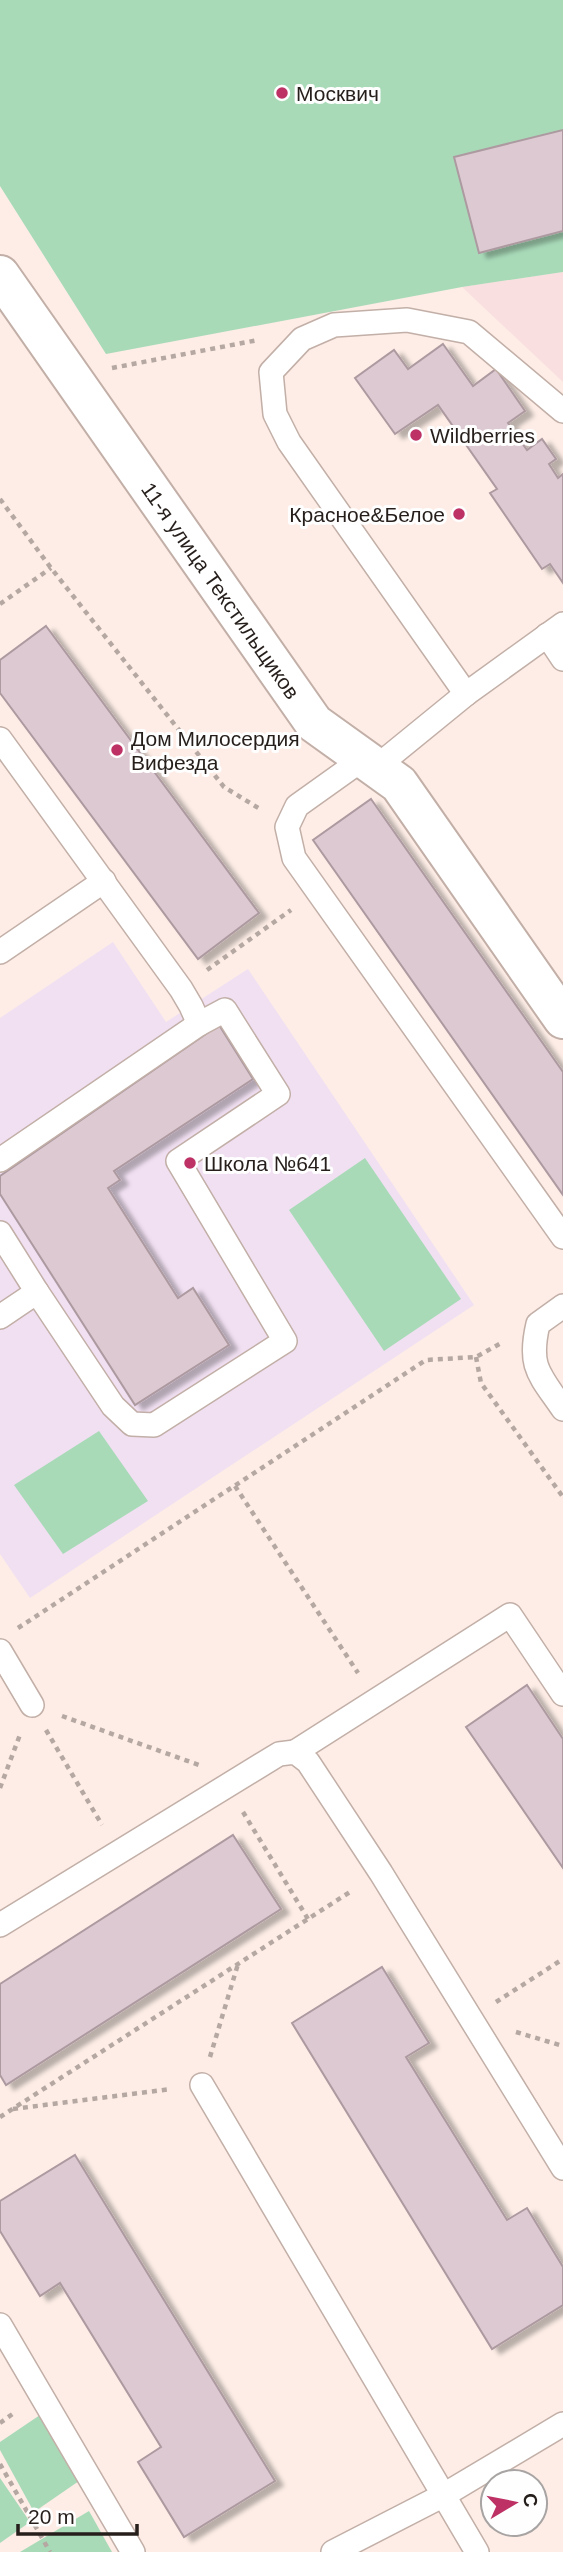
<svg xmlns="http://www.w3.org/2000/svg" width="563" height="2552" viewBox="0 0 563 2552" font-family="Helvetica,sans-serif">
  <defs>
    <filter id="shadow"><feDropShadow dx="8" dy="4.5" stdDeviation="2" flood-color="#0004"/></filter>
  </defs>
  <rect width="100%" height="100%" fill="#fdede6"/>
  <polygon fill="#fadfe0" points="563,272 563,382 462,287"/>
  <polygon fill="#f1e0f2" points="113,942 166,1022 248,969 474,1305 30,1598 0,1554 0,1018"/>
  <g fill="#a8dab8">
    <polygon points="0,0 563,0 563,272 462,287 106,354 0,186"/>
    <polygon points="365,1158 461,1299 384,1351 289,1210"/>
    <polygon points="99,1431 148,1501 63,1554 14,1485"/>
    <polygon points="40,2415 79,2481 34,2512 0,2450 0,2442"/>
    <polygon points="0,2478 30,2522 0,2543"/>
    <polygon points="89,2511 112,2552 20,2552"/>
  </g>
  <g fill="#ddc9d1" stroke="#ad9aa1" stroke-width="2" filter="url(#shadow)">
    <polygon points="563,130 563,231 479,253 454,157"/>
    <polygon points="443,344 473,386 496,369 525,411 508,423 527,450 542,439 556,459 549,464 558,478 563,474 563,583 550,564 542,569 490,493 497,489 438,405 395,434 355,378 394,350 408,369"/>
    <polygon points="46,626 259,913 198,959 0,693 0,660"/>
    <polygon points="371,799 563,1072 563,1195 313,840"/>
    <polygon points="219,1025 253,1079 114,1171 120,1180 108,1188 178,1298 193,1288 229,1345 135,1405 0,1194 0,1176"/>
    <polygon points="527,1685 563,1739 563,1868 466,1727"/>
    <polygon points="233,1835 281,1909 6,2085 0,2075 0,1984"/>
    <polygon points="382,1967 429,2043 406,2057 507,2220 527,2208 563,2267 563,2305 492,2349 292,2023"/>
    <polygon points="75,2155 275,2481 184,2537 138,2462 161,2447 60,2283 40,2296 0,2231 0,2201"/>
  </g>
  <g fill="none" stroke-linecap="round" stroke-linejoin="round">
    <g stroke="#c2afa7" stroke-width="26">
      <g id="lane">
        <polyline points="547,635 563,659"/>
        <polyline points="466,694 289,442 275,414 271,372 302,339 334,325 407,320 469,332 563,411"/>
        <polyline points="0,739 181,989 191,1006 199,1024 225,1010 278,1094 178,1161 285,1341 154,1425 132,1424 113,1406 37,1292 0,1317"/>
        <polyline points="363,759 297,806 287,827 294,858 563,1237"/>
        <polyline points="374,769 466,694 563,624"/>
        <polyline points="0,952 104,881"/>
        <polyline points="0,1160 199,1024"/>
        <polyline points="0,1233 37,1292"/>
        <path d="M 563,1306 L 538,1324 C 528,1367 539,1374 563,1409"/>
        <polyline points="0,1651 32,1705"/>
        <polyline points="295,1752 510,1615 563,1694"/>
        <polyline points="0,1925 279,1754 295,1752 308,1762 381,1873 563,2168"/>
        <polyline points="202,2085 477,2552"/>
        <polyline points="0,2325 133,2552"/>
        <polyline points="333,2552 444,2495 563,2424"/>
      </g>
    </g>
    <g stroke="#c2afa7" stroke-width="42">
      <g id="street">
        <path id="s1" d="M 0,275 L 314,723 L 399,784 L 563,1019"/>
      </g>
    </g>
    <g stroke="#b5a8a2" stroke-width="4.5" stroke-dasharray="5 5" stroke-linecap="butt">
      <polyline points="112,368 258,340"/>
      <polyline points="0,499 51,568 224,787 260,809"/>
      <polyline points="0,604 51,568"/>
      <polyline points="207,970 291,910"/>
      <polyline points="476,1357 481,1383 563,1497"/>
      <polyline points="235,1486 358,1673"/>
      <polyline points="18,1628 426,1360 476,1357 503,1342"/>
      <polyline points="62,1716 199,1765"/>
      <polyline points="46,1730 102,1825"/>
      <polyline points="0,1788 21,1732"/>
      <polyline points="243,1812 308,1919"/>
      <polyline points="496,2002 563,1959"/>
      <polyline points="516,2032 563,2046"/>
      <polyline points="210,2057 238,1964"/>
      <polyline points="13,2109 171,2089"/>
      <polyline points="0,2117 353,1890"/>
      <polyline points="0,2423 14,2413"/>
      <polyline points="0,2464 50,2552"/>
    </g>
    <use href="#lane" stroke="#fff" stroke-width="23"/>
    <use href="#street" stroke="#fff" stroke-width="38"/>
  </g>
  <g fill="#bd3164" stroke="#fefefe" stroke-width="2.5">
    <circle cx="282" cy="93" r="7"/>
    <circle cx="416" cy="435" r="7"/>
    <circle cx="459" cy="514" r="7"/>
    <circle cx="117" cy="750" r="7"/>
    <circle cx="190" cy="1163" r="7"/>
  </g>
  <g text-anchor="middle" dominant-baseline="central" stroke-width="6" stroke-linejoin="round" paint-order="stroke">
    <g font-size="21" fill="#251e1b" stroke="#fefefe" text-anchor="start">
      <text x="296" y="93">Москвич</text>
      <text x="430" y="435">Wildberries</text>
      <text x="445" y="514" text-anchor="end">Красное&amp;Белое</text>
      <text x="131" y="738">Дом Милосердия<tspan x="131" dy="24">Вифезда</tspan></text>
      <text x="204" y="1163">Школа №641</text>
    </g>
    <g font-size="21" fill="#251e1b" stroke="#fefefe">
      <text stroke="none"><textPath href="#s1" startOffset="385">11-я улица Текстильщиков</textPath></text>
    </g>
  </g>
  <g transform="translate(514 2503) rotate(80)"><circle r="33" fill="#fefefe" stroke="#a7a4a3" stroke-width="2"/>
  <path d="M0-5L12 26L0 18L-12 26Z" fill="#bd3164"/>
  <text y="-10" font-size="19" font-weight="bold" text-anchor="middle" fill="#251e1b">С</text>
  </g>
  <path d="M18 2524v10h119v-10" fill="none" stroke="#251e1b" stroke-width="3.5"/>
  <text x="28" y="2524" font-size="21" fill="#251e1b" stroke="#fefefe" stroke-width="5" paint-order="stroke">20 m</text>
</svg>
